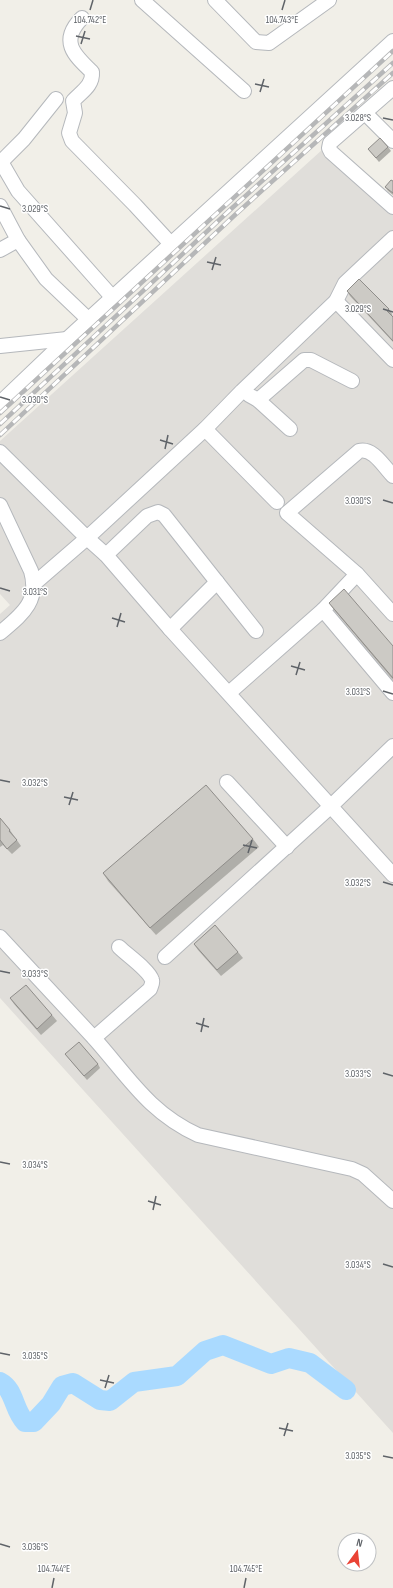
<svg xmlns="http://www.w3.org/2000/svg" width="393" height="1588" viewBox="0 0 393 1588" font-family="'Sofia Sans Condensed',sans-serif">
  <rect width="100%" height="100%" fill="#f1efe8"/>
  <polygon fill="#e0deda" points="323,149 393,210 393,1433 0,998 0,614 10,605 0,594 0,441"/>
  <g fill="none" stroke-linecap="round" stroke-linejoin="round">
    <path stroke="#aadaff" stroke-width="20" d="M 0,1382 C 15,1390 13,1409 25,1422 L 34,1422 L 51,1404 L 62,1386 L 73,1383 L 100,1400 L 110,1401 L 134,1382 L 177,1376 L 205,1351 L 223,1345 L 271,1364 L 289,1358 L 310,1363 L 346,1390"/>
    <g stroke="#b5b8bc" stroke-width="16">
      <g id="minor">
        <polyline points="142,0 244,91"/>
        <polyline points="215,0 256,42 269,43 329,0"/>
        <path d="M 82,18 C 59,41 74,55 92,72 C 93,86 81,92 73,101 L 75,113 L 69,133 L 72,141 L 135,205 L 171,244"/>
        <polyline points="393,88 330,143 329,148 331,152 393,207"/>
        <polyline points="365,113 393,141"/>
        <polyline points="0,160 18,191 113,298"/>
        <polyline points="1,162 24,139 56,99"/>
        <polyline points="0,206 18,240 46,279 89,320"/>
        <polyline points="0,250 18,240"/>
        <polyline points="336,301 393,360"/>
        <polyline points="0,346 67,339"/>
        <polyline points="249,395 258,400 290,429"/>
        <polyline points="258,400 304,360 311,360 352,381"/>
        <polyline points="0,403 67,339 393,41"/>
        <polyline points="205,429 277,502"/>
        <polyline points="0,452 87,538 205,429 242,391 336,301 345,283 393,238"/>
        <path d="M 393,476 C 384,467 373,447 359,451 L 287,513 L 357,574 L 393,614"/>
        <path d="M 0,505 L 31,571 C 40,602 21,615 0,633"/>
        <polyline points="106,555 147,516 158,512 164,515 217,582"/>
        <polyline points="35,583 87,538 106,555 170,629 393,875"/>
        <polyline points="323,610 357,574"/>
        <polyline points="170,629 217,582 256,631"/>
        <polyline points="229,693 323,610 393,693"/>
        <polyline points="227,782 287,847"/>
        <path d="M 0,937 C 31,970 62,1004 93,1037 C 128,1076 148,1112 198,1135 L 352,1169 L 363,1174 L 393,1201"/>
        <polyline points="165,957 330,807 393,746"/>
        <path d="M 94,1038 L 150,989 C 151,986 153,983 152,980 C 149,970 127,955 119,947"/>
      </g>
    </g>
    <use href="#minor" stroke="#fff" stroke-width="14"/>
    <g stroke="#b6b7b8" stroke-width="4.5">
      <g id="rail">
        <polyline points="0,413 393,51"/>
        <polyline points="0,424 231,209 393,63"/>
        <polyline points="0,435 236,214 393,73"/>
      </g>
    </g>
    <use href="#rail" stroke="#fff" stroke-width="3" stroke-dasharray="9" stroke-linecap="butt"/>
  </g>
  <g fill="#afaea9">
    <polygon points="388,147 391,151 379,162 368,149"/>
    <polygon points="393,181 393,195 388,191 385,187"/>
    <polygon points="347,291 389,309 392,314 392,315 393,317 393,342 350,296"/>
    <polygon points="329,603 393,646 393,680 334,610"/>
    <polygon points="0,818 10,830 14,836 21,846 12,854 3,845 0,847"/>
    <polygon points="253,839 259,847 156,935 108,881 103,873"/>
    <polygon points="194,944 238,952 243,958 221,976 198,950"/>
    <polygon points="10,998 52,1015 57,1021 41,1035 14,1004"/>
    <polygon points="65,1054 98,1064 100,1068 87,1080"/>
  </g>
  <g fill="#cccac5" stroke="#8f8d8a">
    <polygon points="380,138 388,147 376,158 368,149"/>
    <polygon points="391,180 393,181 393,193 385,187"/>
    <polygon points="359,279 389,309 387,311 393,317 393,341 347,291"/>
    <polygon points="344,589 393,646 393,678 329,603"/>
    <polygon points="206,785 253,839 150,928 103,873"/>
    <polygon points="0,818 10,830 9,831 17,840 7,849 0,840"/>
    <polygon points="215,925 238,952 217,970 194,944"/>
    <polygon points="26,985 52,1015 37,1029 10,998"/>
    <polygon points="79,1042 98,1064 84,1076 65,1054"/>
  </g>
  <path fill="none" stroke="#5f6368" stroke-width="1.5" d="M 90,10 L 93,0M 282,10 L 285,0M 76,36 L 90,39M 81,44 L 85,31M 255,84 L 269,87M 260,92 L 264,79M 383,118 L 393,120M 0,206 L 10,209M 207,262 L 221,265M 212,270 L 216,257M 383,309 L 393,312M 0,397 L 10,400M 160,440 L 173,444M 165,449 L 168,435M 383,500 L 393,503M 0,588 L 10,591M 112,618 L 125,622M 117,627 L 121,613M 291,666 L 305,670M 296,675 L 300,662M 383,691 L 393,694M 0,780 L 10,782M 64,797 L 78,800M 69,805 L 73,792M 243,845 L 257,848M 248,853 L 252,840M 383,882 L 393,885M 0,971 L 10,973M 196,1023 L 209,1027M 201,1032 L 204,1018M 383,1073 L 393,1076M 0,1162 L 10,1164M 148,1201 L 161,1205M 153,1210 L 156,1196M 383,1264 L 393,1267M 0,1353 L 10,1355M 100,1380 L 114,1383M 105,1388 L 109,1375M 279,1428 L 293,1431M 284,1436 L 288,1423M 383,1456 L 393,1458M 0,1544 L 10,1547M 52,1588 L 54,1578M 244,1588 L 246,1578"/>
  <g font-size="10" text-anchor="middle" fill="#5f6368" stroke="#fff" stroke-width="3" stroke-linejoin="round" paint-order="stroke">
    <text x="90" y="23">104.742°E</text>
    <text x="282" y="23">104.743°E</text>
    <text x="358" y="121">3.028°S</text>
    <text x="35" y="212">3.029°S</text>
    <text x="358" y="312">3.029°S</text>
    <text x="35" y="403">3.030°S</text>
    <text x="358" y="504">3.030°S</text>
    <text x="35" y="595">3.031°S</text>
    <text x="358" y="695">3.031°S</text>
    <text x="35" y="786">3.032°S</text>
    <text x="358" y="886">3.032°S</text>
    <text x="35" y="977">3.033°S</text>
    <text x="358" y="1077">3.033°S</text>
    <text x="35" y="1168">3.034°S</text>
    <text x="358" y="1268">3.034°S</text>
    <text x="35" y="1359">3.035°S</text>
    <text x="358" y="1459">3.035°S</text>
    <text x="35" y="1550">3.036°S</text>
    <text x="54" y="1572">104.744°E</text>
    <text x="246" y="1572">104.745°E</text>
  </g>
  <g transform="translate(357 1552) rotate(15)"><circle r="19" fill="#ffffff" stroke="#bfc1c3"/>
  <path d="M0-3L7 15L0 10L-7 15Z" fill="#ea4335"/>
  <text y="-6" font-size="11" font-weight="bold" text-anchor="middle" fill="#5f6368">N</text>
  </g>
</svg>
